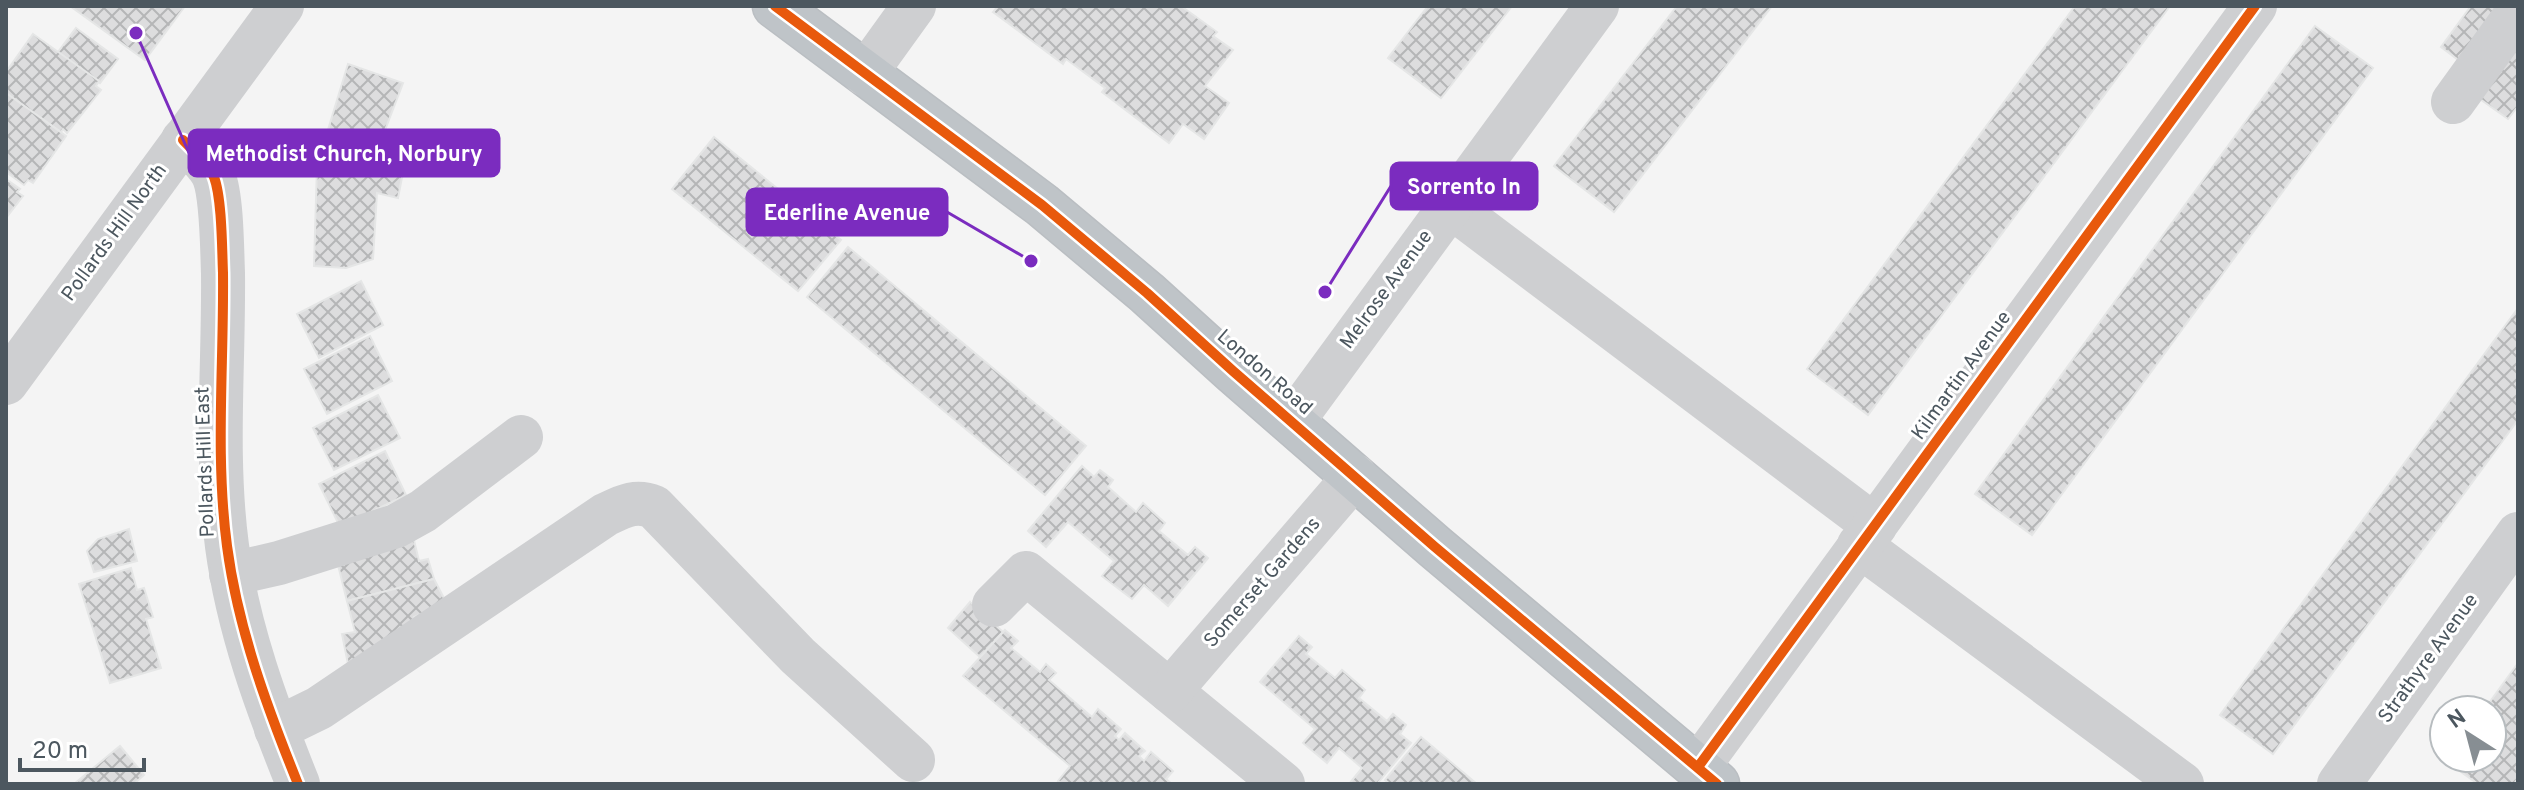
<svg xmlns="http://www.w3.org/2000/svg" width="2524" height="790" viewBox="0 0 2524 790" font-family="Overpass,sans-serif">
  <defs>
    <pattern id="building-cross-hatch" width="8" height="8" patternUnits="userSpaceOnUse" patternTransform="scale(2)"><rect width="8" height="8" fill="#ddddde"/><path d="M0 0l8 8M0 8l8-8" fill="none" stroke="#b5b6b7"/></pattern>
  </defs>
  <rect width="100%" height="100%" fill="#f4f4f4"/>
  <g fill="url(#building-cross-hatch)" stroke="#e5e6e6" stroke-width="2">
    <polygon points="70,6 185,6 145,60"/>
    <polygon points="998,6 1181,6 1217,32 1213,36 1233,50 1205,86 1229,103 1204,139 1183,124 1169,143 1102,92 1105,88 1066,59 1063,64 993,12"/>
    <polygon points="1428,6 1512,6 1441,98 1388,58"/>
    <polygon points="1677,6 1772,6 1614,212 1554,166"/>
    <polygon points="2075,6 2170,6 1868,415 1807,369"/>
    <polygon points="2471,6 2508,6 2465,65 2441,47"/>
    <polygon points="2315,26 2373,68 2032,535 1975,494"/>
    <polygon points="76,28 118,59 100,83 58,52"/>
    <polygon points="33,34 99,81 96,86 101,90 67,133 63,129 61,132 6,93 6,72"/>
    <polygon points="2518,44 2518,106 2508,119 2473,94"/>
    <polygon points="348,64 403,83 382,138 378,160 405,162 398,198 377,193 373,259 346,268 314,266 317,166"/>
    <polygon points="6,93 66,136 33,183 28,180 24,185 6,172"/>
    <polygon points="714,137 841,240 798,291 672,189"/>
    <polygon points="6,179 20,189 17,192 23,196 6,218"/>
    <polygon points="848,247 1086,446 1045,495 807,297"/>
    <polygon points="361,281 383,325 319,358 297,314"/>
    <polygon points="2518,308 2518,420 2273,754 2220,715"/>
    <polygon points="370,336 392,381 327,414 304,369"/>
    <polygon points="378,395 400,438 334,470 313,428"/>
    <polygon points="385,451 406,495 340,527 319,484"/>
    <polygon points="1082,466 1094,477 1100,470 1113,480 1108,487 1136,512 1143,503 1165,523 1159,531 1188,555 1195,547 1208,558 1168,606 1144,585 1132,599 1102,576 1114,561 1068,522 1046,547 1028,531"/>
    <polygon points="129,529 137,561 94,572 87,551 98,539"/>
    <polygon points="412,532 419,561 428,559 434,579 347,601 336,557"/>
    <polygon points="131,568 137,590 144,588 153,617 146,619 161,668 110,683 79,584"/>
    <polygon points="434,579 447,604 414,617 411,624 348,664 342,634 355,632 347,601"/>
    <polygon points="970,602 1003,632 980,657 948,628"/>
    <polygon points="1005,630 1018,641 1011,648 1040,672 1046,664 1056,673 1049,680 1092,717 1098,709 1121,729 1115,736 1119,740 1125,733 1145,751 1139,756 1144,761 1151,752 1173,771 1166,779 1172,784 1062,784 1058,781 1070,766 963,676"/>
    <polygon points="1299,636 1312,647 1306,654 1335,678 1342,670 1365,690 1359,698 1387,721 1393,714 1406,725 1400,734 1411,743 1377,784 1349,784 1362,768 1339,748 1327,763 1303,743 1315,729 1260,682"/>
    <polygon points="2518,663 2518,778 2514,784 2478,784 2447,762 2450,758 2492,758 2492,710 2484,710"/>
    <polygon points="1421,737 1477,784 1390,784 1385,780"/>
    <polygon points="120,746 144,775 134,784 74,784"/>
  </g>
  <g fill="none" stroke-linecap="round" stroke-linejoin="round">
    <g stroke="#babec2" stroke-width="47">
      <polyline id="highway" points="775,6 1042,205 1147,293 1233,371 1435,547 1717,784"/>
    </g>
    <g stroke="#cecfd1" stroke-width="44">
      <polyline points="865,74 914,6"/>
      <polyline points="2453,102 2518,12"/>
      <path d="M 183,140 C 193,151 208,163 214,177 C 222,198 222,249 223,273 C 224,365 215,455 227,546 C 238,629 267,707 298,784"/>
      <polyline points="1450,206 1875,526"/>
      <polyline points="6,383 282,6"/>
      <polyline points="1293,421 1597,6"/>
      <polyline points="1859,545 2182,784"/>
      <polyline points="231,574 279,563 396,526 423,511 521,437"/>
      <polyline points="994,605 1026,573 1283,784"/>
      <polyline points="1170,691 1355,476"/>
      <path d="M 276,729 L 319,708 L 605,515 C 622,507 635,499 654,507 L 798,656 L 913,760"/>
      <polyline points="1698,767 2255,6"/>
      <polyline points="2339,784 2518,534"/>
    </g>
    <use href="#highway" stroke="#bfc4c8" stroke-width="44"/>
    <g stroke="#fff" stroke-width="15">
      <g id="cycleway">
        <polyline points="775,6 1042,205 1147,293 1233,371 1435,547 1717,784"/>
        <path d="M 183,140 C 193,151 208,163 214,177 C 222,198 222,249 223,273 C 224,365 215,455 227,546 C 238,629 267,707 298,784"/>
        <polyline points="1698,767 2255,6"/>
      </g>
    </g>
    <use href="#cycleway" stroke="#e8590c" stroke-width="10"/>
  </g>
  <g text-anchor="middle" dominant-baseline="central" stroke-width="6" stroke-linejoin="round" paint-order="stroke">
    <g font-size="20" fill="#4c575f" stroke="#fff">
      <text transform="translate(115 233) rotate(-54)">Pollards Hill North</text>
      <text transform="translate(1387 290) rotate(-54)">Melrose Avenue</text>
      <text transform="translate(1264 373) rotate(41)">London Road</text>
      <text transform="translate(1962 376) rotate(-54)">Kilmartin Avenue</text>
      <text transform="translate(206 462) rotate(-92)">Pollards Hill East</text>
      <text transform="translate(1263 583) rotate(-49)">Somerset Gardens</text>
      <text transform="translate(2429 659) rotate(-54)">Strathyre Avenue</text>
    </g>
  </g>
  <path fill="none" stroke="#7b2cbf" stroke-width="3" d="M136 33L189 153M1325 292L1391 186M1031 261L947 212"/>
  <g fill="#7b2cbf" stroke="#fff" stroke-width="3">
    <circle cx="136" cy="33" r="8"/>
    <circle cx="1325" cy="292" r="8"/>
    <circle cx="1031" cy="261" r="8"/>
  </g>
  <g fill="#7b2cbf" stroke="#7b2cbf" stroke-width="3">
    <rect x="189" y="130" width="310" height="46" rx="8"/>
    <rect x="1391" y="163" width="146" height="46" rx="8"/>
    <rect x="747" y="189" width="200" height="46" rx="8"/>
  </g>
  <g font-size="22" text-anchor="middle" font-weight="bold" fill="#fff">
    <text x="344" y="161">Methodist Church, Norbury</text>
    <text x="1464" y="194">Sorrento In</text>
    <text x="847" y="220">Ederline Avenue</text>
  </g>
  <rect width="2524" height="790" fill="none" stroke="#4c575f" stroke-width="16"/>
  <g transform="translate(2468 734) rotate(324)"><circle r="38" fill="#ffffff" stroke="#b7bcbf" stroke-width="2"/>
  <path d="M0-6L14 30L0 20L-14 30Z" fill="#878e93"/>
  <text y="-12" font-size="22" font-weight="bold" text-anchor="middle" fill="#4c575f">N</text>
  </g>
  <path d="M20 758v12h124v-12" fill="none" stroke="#4c575f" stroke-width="4"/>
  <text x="32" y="758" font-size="24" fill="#4c575f" stroke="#ffffff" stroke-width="6" paint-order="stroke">20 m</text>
</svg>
